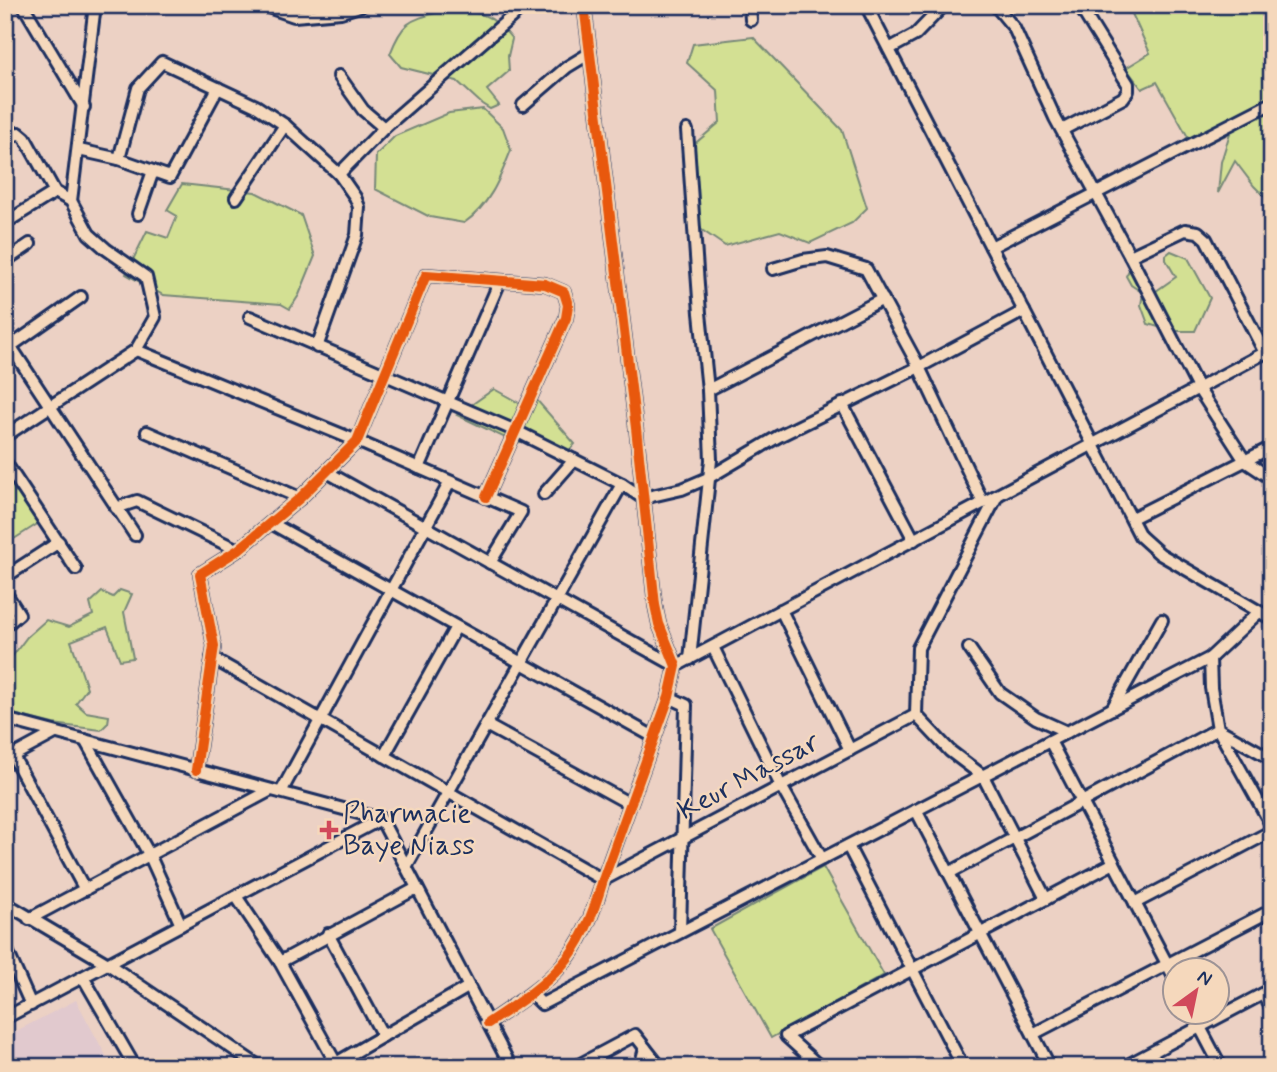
<svg xmlns="http://www.w3.org/2000/svg" width="1277" height="1072" viewBox="0 0 1277 1072" font-family="Mynerve,sans-serif">
  <rect width="100%" height="100%" fill="#ecd1c4"/>
  <filter id="ink" filterUnits="userSpaceOnUse"><feTurbulence type="fractalNoise" baseFrequency=".0143" numOctaves="2"/><feDisplacementMap in="SourceGraphic" scale="14" xChannelSelector="R" yChannelSelector="G"/><feConvolveMatrix kernelMatrix="1 2 1 2 8 2 1 2 1" color-interpolation-filters="sRGB"/></filter>
  <g filter="url(#ink)">
    <polygon fill="#e1c9ce" points="76,1000 112,1067 5,1067 5,1037"/>
    <g fill="#d3e093" stroke="#778878" stroke-width="2">
      <polygon points="1128,5 1272,5 1272,210 1268,211 1269,201 1254,186 1235,161 1218,193 1221,162 1230,133 1190,152 1162,160 1188,137 1157,82 1142,89 1126,68 1150,53"/>
      <path d="M 440,12 C 476,12 489,9 512,39 L 508,56 L 509,71 L 487,90 L 499,105 L 490,109 L 482,104 L 457,81 L 401,67 L 390,54 C 402,23 408,20 440,12 Z"/>
      <polygon points="753,37 842,130 867,208 852,223 810,243 780,231 725,246 696,226 683,154 720,122 718,91 687,63 693,44"/>
      <path d="M 483,109 L 503,128 L 511,150 C 500,178 490,205 464,223 L 430,217 L 375,189 L 376,155 L 395,136 L 449,113 Z"/>
      <polygon points="182,184 255,192 301,215 315,256 299,295 290,309 281,304 163,295 126,274 147,231 168,238 177,216 167,210"/>
      <polygon points="1171,251 1188,258 1210,298 1195,331 1172,331 1148,324 1141,305 1143,293 1131,285 1126,276 1132,264 1146,285 1156,291 1176,277 1166,260 1166,255"/>
      <polygon points="494,389 528,408 532,400 536,399 575,444 565,455 540,437 516,443 457,415"/>
      <polygon points="5,470 39,523 14,539 5,527"/>
      <polygon points="120,590 132,594 124,612 133,658 120,660 107,627 71,641 87,688 76,703 86,712 109,716 108,723 101,730 53,724 5,712 5,666 27,637 46,620 69,627 93,615 90,603 102,592 113,597"/>
      <polygon points="823,867 884,975 771,1038 710,929"/>
    </g>
    <g fill="none" stroke-linecap="round" stroke-linejoin="round">
      <g stroke="#1b2f5e" stroke-width="16">
        <g id="minor">
          <polyline points="23,5 84,107"/>
          <polyline points="262,5 294,16 341,12 363,5"/>
          <polyline points="750,5 751,20"/>
          <polyline points="866,5 1140,536 1160,554 1272,619"/>
          <polyline points="995,5 1014,28 1055,118 1130,256 1185,230 1198,232 1206,239 1265,353"/>
          <polyline points="1271,5 1272,6"/>
          <polyline points="889,49 915,35 944,5"/>
          <polyline points="339,76 363,110 384,128"/>
          <polyline points="523,105 567,67 590,53"/>
          <polyline points="687,130 700,313 708,390 711,460 690,659"/>
          <polyline points="1062,130 1123,98 1128,91 1128,84 1079,5"/>
          <polyline points="5,140 19,133 25,138 55,192 71,201 89,234 106,249 146,277 155,317 136,350 5,436"/>
          <polyline points="79,150 119,159 170,177 218,88"/>
          <polyline points="119,159 138,88 162,62 256,106 285,125 339,174 355,197 359,207 357,235 317,347"/>
          <polyline points="339,174 384,128 525,5"/>
          <polyline points="236,198 285,125"/>
          <polyline points="71,201 95,5"/>
          <polyline points="138,214 153,171"/>
          <polyline points="5,223 55,192"/>
          <polyline points="991,247 1272,103"/>
          <polyline points="1130,256 1198,388 1245,461 1272,479"/>
          <polyline points="5,261 30,244"/>
          <polyline points="773,269 803,260 827,257 866,269 919,367 983,503"/>
          <polyline points="250,317 516,431 622,484 643,498 682,489 708,478 779,436 919,367 1024,311"/>
          <polyline points="5,338 135,535"/>
          <polyline points="11,346 81,297"/>
          <polyline points="136,350 357,441 521,512 490,563"/>
          <polyline points="708,390 883,299"/>
          <polyline points="842,404 914,540"/>
          <polyline points="147,432 300,498"/>
          <polyline points="5,462 76,569"/>
          <polyline points="419,468 500,281"/>
          <polyline points="327,472 676,666"/>
          <polyline points="544,494 574,460"/>
          <polyline points="997,496 918,648 916,715 950,751 983,776 1046,899"/>
          <polyline points="116,508 137,501 238,550"/>
          <polyline points="1132,518 1272,447"/>
          <polyline points="271,523 654,737"/>
          <polyline points="5,577 59,542"/>
          <polyline points="5,592 19,614 5,626"/>
          <polyline points="781,610 850,750"/>
          <polyline points="713,647 781,786 822,859"/>
          <polyline points="969,648 1000,693 1036,718 1067,732"/>
          <polyline points="212,658 603,880 916,715"/>
          <polyline points="1210,658 1211,688 1218,729 1272,826"/>
          <polyline points="676,666 1272,349"/>
          <polyline points="669,697 686,705 680,932"/>
          <polyline points="1112,709 1162,620"/>
          <polyline points="5,719 381,819 511,1067"/>
          <polyline points="486,725 630,804"/>
          <polyline points="1220,730 1272,759"/>
          <polyline points="85,740 149,854 181,925"/>
          <polyline points="1050,741 1176,981"/>
          <polyline points="13,756 85,890"/>
          <polyline points="384,756 456,627"/>
          <polyline points="5,760 55,733"/>
          <polyline points="196,770 214,646 200,574 238,550 300,498 357,441 426,275 545,284 564,292 568,305 566,318 486,497"/>
          <polyline points="281,792 450,482"/>
          <polyline points="916,810 1050,1067"/>
          <polyline points="848,846 963,1067"/>
          <polyline points="406,867 622,484"/>
          <polyline points="949,873 1218,729"/>
          <polyline points="236,896 280,962 338,1067"/>
          <polyline points="5,903 108,964 260,1067"/>
          <polyline points="1135,903 1272,831"/>
          <polyline points="29,919 271,790"/>
          <polyline points="328,934 383,1036"/>
          <polyline points="5,946 31,1005"/>
          <polyline points="280,962 417,888"/>
          <polyline points="83,977 135,1067"/>
          <polyline points="532,994 542,1004 1210,658 1259,612"/>
          <polyline points="1263,994 1272,1009"/>
          <polyline points="1192,1012 1221,1067"/>
          <polyline points="5,1018 381,819"/>
          <path d="M 488,1023 C 556,978 580,960 603,880 L 669,697 L 676,666 L 659,624 L 655,605 L 636,428 L 584,5"/>
          <polyline points="1033,1034 1272,910"/>
          <polyline points="329,1067 468,987"/>
          <polyline points="575,1067 635,1035 660,1067"/>
          <polyline points="640,1067 645,1048"/>
          <polyline points="820,1067 786,1036 1114,863"/>
          <polyline points="1124,1067 1272,989"/>
        </g>
      </g>
      <use href="#minor" stroke="#f5d8bc" stroke-width="10"/>
      <g stroke="#f5d8bc" stroke-width="15">
        <g id="cycleway">
          <polyline points="196,770 214,646 200,574 238,550 300,498 357,441 426,275 545,284 564,292 568,305 566,318 486,497"/>
          <path d="M 488,1023 C 556,978 580,960 603,880 L 669,697 L 676,666 L 659,624 L 655,605 L 636,428 L 584,5"/>
        </g>
      </g>
      <use href="#cycleway" stroke="#e8590c" stroke-width="10"/>
    </g>
  </g>
  <path fill="#d1495b" stroke="#f5d8bc" stroke-width="2.5" d="M325.5 819.5h7v7h7v7h-7v7h-7v-7h-7v-7h7z"/>
  <g text-anchor="middle" dominant-baseline="central" stroke-width="5" stroke-linejoin="round" paint-order="stroke">
    <g font-size="28" fill="#1b2f5e" stroke="#f5d8bc">
      <text transform="translate(749 777) rotate(-28)">Keur Massar</text>
    </g>
    <g font-size="28" fill="#1b2f5e" stroke="#f5d8bc" text-anchor="start">
      <text x="343" y="814">Pharmacie<tspan x="343" dy="32">Baye Niass</tspan></text>
    </g>
  </g>
  <rect width="1277" height="1072" fill="none" stroke="#f5d8bc" stroke-width="28"/>
  <rect x="14" y="14" width="1249" height="1044" fill="none" stroke="#1b2f5e" stroke-width="2.5" filter="url(#ink)"/>
  <g transform="translate(1196 991) rotate(33)"><circle r="33" fill="#f5d8bc" stroke="#9e9496" stroke-width="2"/>
  <path d="M0-5L12 26L0 18L-12 26Z" fill="#d1495b"/>
  <text y="-10" font-size="19" font-weight="bold" text-anchor="middle" fill="#1b2f5e">N</text>
  </g>
</svg>
